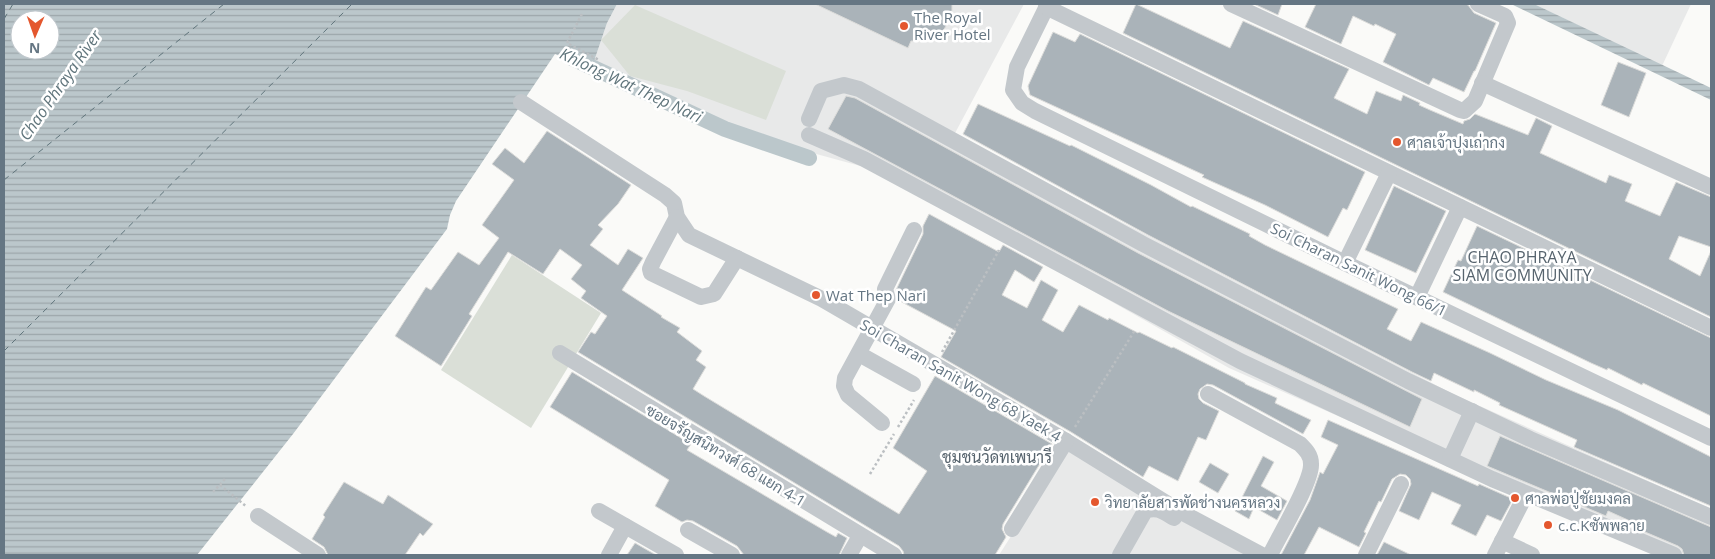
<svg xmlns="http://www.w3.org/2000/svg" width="1715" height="559" viewBox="0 0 1715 559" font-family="'Open Sans',Sarabun,sans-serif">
  <defs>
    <pattern id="water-rules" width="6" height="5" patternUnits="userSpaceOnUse" patternTransform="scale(1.25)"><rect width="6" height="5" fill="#bbc7cb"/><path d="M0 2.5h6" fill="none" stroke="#9ca6aa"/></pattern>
  </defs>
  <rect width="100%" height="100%" fill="#fafaf8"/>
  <g fill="#e8e9e9">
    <polygon points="617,4 1024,4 954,135 1453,394 1711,509 1711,555 1656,555 1469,474 1229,368 999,238 864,167 776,143 719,123 591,70 607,23"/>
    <polygon points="1534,4 1691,4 1662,66"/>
    <polygon points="1066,450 1248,555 999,555"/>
  </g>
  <g fill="#dadfd7">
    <polygon points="635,5 786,71 766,120 687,91 630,76 601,40"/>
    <polygon points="512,255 601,313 531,428 441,370"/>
  </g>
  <g fill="url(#water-rules)" fill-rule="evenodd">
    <path d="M 4,4 L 617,4 L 607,23 L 591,70 L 555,54 L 456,201 L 450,215 L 447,229 L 293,434 L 197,555 L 4,555 ZM 20,20 L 50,20 L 50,50 L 20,50 Z"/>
    <polygon points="1511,4 1534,4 1711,88 1711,100"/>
  </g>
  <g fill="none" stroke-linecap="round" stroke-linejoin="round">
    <polyline stroke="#bbc7cb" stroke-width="16" points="572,58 725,129 809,158"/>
    <g stroke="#60757c" stroke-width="1" stroke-dasharray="6 5" stroke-linecap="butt">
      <polyline points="4,19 13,4"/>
      <polyline points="4,180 224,4"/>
      <polyline points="4,351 352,4"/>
    </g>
  </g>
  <g fill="#aab3b9" stroke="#dcdcda">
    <polygon points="815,4 952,4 952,10 949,21 943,31 933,38 923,41 911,41 908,48"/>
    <polygon points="1136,4 1230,48 1243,21 1349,69 1334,98 1367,114 1376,91 1401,101 1403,95 1420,103 1419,105 1430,110 1463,124 1464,121 1470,119 1475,114 1528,135 1536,118 1552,126 1540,153 1606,183 1609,175 1632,184 1625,201 1660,216 1676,182 1711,197 1711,247 1679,236 1669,259 1700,276 1711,251 1711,317 1123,33"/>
    <polygon points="1254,4 1282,4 1278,15"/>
    <polygon points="1316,4 1465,4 1468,5 1474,13 1496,23 1475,71 1474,71 1464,92 1433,78 1429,85 1383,62 1396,34 1375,24 1374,26 1353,16 1341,44 1305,27"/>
    <polygon points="1053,32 1075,42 1080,34 1365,172 1347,210 1343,208 1328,237 1265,205 1213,182 1202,177 1204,175 1030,95 1028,86"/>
    <polygon points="1618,62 1646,73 1629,117 1601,105"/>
    <polygon points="846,96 855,98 1138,253 1422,399 1410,427 1168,311 828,129"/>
    <polygon points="978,104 1070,146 1071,145 1151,185 1191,207 1192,206 1250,234 1249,236 1265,245 1398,309 1387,329 1411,341 1421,322 1490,353 1546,380 1618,410 1711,457 1711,506 1574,447 1577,440 1499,405 1500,403 1474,390 1474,392 1434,373 1431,381 1412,372 1148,235 963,134"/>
    <polygon points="547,131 631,185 618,204 598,225 603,229 590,245 618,265 628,249 643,258 622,290 662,316 661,317 680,328 677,332 702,351 696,360 706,367 693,389 704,396 899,514 927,471 893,448 935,376 1052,444 1003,524 1002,529 1006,537 995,555 904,555 903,551 899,546 578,352 591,332 595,334 607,316 581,298 586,291 571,279 582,265 560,249 543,274 508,252 469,314 472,316 441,366 395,336 426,287 431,290 458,252 479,265 499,238 482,225 514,180 492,164 505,148 524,163"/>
    <polygon points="1394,186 1446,211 1416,273 1365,250"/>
    <polygon points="929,214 999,252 1003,245 1043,267 1034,282 1015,270 1002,295 1027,308 1041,280 1058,290 1042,320 1063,332 1079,305 1108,320 1109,318 1138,333 1139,332 1172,348 1173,347 1245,383 1245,384 1277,398 1275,403 1311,420 1303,434 1213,385 1207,384 1200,389 1198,394 1199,399 1203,403 1219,411 1206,440 1198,437 1178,481 1149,466 1143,477 1071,432 941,357 956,331 898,300 896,290 923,234 923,226"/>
    <polygon points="1477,226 1711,338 1711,416 1643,383 1642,385 1608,368 1607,370 1591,363 1443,292 1458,260 1461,261"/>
    <polygon points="572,372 691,444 687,450 827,532 836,537 838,533 847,538 839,555 744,555 737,546 693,521 687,520 682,522 655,506 669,480 550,407"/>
    <polygon points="1328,420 1478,486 1479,484 1513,499 1501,521 1487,515 1476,536 1451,524 1461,505 1432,492 1419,520 1399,511 1411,484 1410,479 1406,475 1400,474 1392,479 1381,502 1379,501 1364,532 1366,533 1359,547 1319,527 1304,555 1281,555 1310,500 1320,472 1323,474 1338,445 1321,437"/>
    <polygon points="1500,436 1711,527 1711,555 1684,555 1682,549 1678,546 1638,529 1639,525 1608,511 1606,516 1487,466"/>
    <polygon points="1263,456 1274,462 1261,486 1287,501 1277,520 1254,507 1249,519 1235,511"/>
    <polygon points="1210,463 1229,474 1218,493 1199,482"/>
    <polygon points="344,482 383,504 388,495 433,524 423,536 420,533 405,555 328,555 324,547 312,539 325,517 323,515"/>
    <polygon points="1384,542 1411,555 1377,555"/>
    <polygon points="635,543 656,555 627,555"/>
  </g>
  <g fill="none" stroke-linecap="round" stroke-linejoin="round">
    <g stroke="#bbbfc2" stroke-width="2.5" stroke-dasharray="2.5 2.5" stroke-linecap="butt">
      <polyline points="582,14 567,43 599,60"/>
      <polyline points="942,352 999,250"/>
      <polyline points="898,427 914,400"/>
      <polyline points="1075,427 1135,330"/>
      <polyline points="870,474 894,434"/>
      <polyline points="220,485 247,507"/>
      <polyline points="213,492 226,478"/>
    </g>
    <g stroke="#c3c8cc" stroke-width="16">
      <polyline points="1048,4 1017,67 1013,90 1022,103 1035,111 1345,263 1711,438"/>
      <polyline points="1231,4 1460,110 1464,111 1475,101 1508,23 1505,16 1478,4"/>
      <polyline points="1046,7 1711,328"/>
      <polyline points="1482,83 1711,187"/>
      <polyline points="521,102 665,195 674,203 677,217 689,235 822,299 1066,441 1181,512 1262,555"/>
      <polyline points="809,119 821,91 844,85 859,89 1143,244 1408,381 1530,439 1711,517"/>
      <polyline points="809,135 864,159 1240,361 1492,479 1674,555"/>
      <polyline points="677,217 653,262 650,269 651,273 701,297 714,294 737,258"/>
      <polyline points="1345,263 1389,173"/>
      <polyline points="1417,297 1460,207"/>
      <polyline points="560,353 894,555"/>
      <polyline points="859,354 913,384"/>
      <path d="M 1208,394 L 1300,444 C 1306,450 1311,455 1311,464 C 1312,482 1279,536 1270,555"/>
      <polyline points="882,423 848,395 844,386 845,378 888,299 885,289 914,230"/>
      <polyline points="1450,459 1472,411"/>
      <polyline points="599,511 676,555"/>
      <polyline points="258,516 318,555"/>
      <polyline points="1012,529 1066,441"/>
      <polyline points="688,530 732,555"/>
      <polyline points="1502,541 1532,555"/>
      <polyline points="609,555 625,526"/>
      <polyline points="849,555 860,536"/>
      <path d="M 1120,555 L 1145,511 C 1157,506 1164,512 1174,518"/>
      <polyline points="1366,555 1401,484"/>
      <polyline points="1495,555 1521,504"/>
    </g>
  </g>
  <g fill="#e4572e" stroke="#fff" stroke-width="2">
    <circle cx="904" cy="26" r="5"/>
    <circle cx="1397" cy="142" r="5"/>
    <circle cx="816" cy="295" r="5"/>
    <circle cx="1515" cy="498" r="5"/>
    <circle cx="1095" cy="502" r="5"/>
    <circle cx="1548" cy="525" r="5"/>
  </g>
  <g text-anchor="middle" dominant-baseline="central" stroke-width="5" stroke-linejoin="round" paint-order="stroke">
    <g font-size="15" fill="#657683" stroke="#fff" text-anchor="start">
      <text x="914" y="17">The Royal<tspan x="914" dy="17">River Hotel</tspan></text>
      <text x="1407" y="142">ศาลเจ้าปุงเถ่ากง</text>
      <text x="826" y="295">Wat Thep Nari</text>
      <text x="1525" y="498">ศาลพ่อปู่ชัยมงคล</text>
      <text x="1105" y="502">วิทยาลัยสารพัดช่างนครหลวง</text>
      <text x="1558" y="525">c.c.Kซัพพลาย</text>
    </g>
    <g font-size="15" fill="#657683" stroke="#fff">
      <text transform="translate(1359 269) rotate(26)">Soi Charan Sanit Wong 66/1</text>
      <text transform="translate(961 380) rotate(30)">Soi Charan Sanit Wong 68 Yaek 4</text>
      <text transform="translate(726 455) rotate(31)">ซอยจรัญสนิทวงศ์ 68 แยก 4-1</text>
    </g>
    <g font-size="16" font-style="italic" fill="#60757c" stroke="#fff">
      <text transform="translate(60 85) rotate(-55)">Chao Phraya River</text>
      <text transform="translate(631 85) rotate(25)">Khlong Wat Thep Nari</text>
    </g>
    <g font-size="16" fill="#57646e" stroke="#fff">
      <text x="1522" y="257">CHAO PHRAYA<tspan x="1522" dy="18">SIAM COMMUNITY</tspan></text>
      <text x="997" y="457">ชุมชนวัดทเพนารี</text>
    </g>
  </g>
  <rect width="1715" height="559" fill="none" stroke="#657683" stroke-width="10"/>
  <g transform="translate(35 35) rotate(182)"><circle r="24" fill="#ffffff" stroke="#c1c8cd"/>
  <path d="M0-4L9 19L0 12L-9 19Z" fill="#e4572e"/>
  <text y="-8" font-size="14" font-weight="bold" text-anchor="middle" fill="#657683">N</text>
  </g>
</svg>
